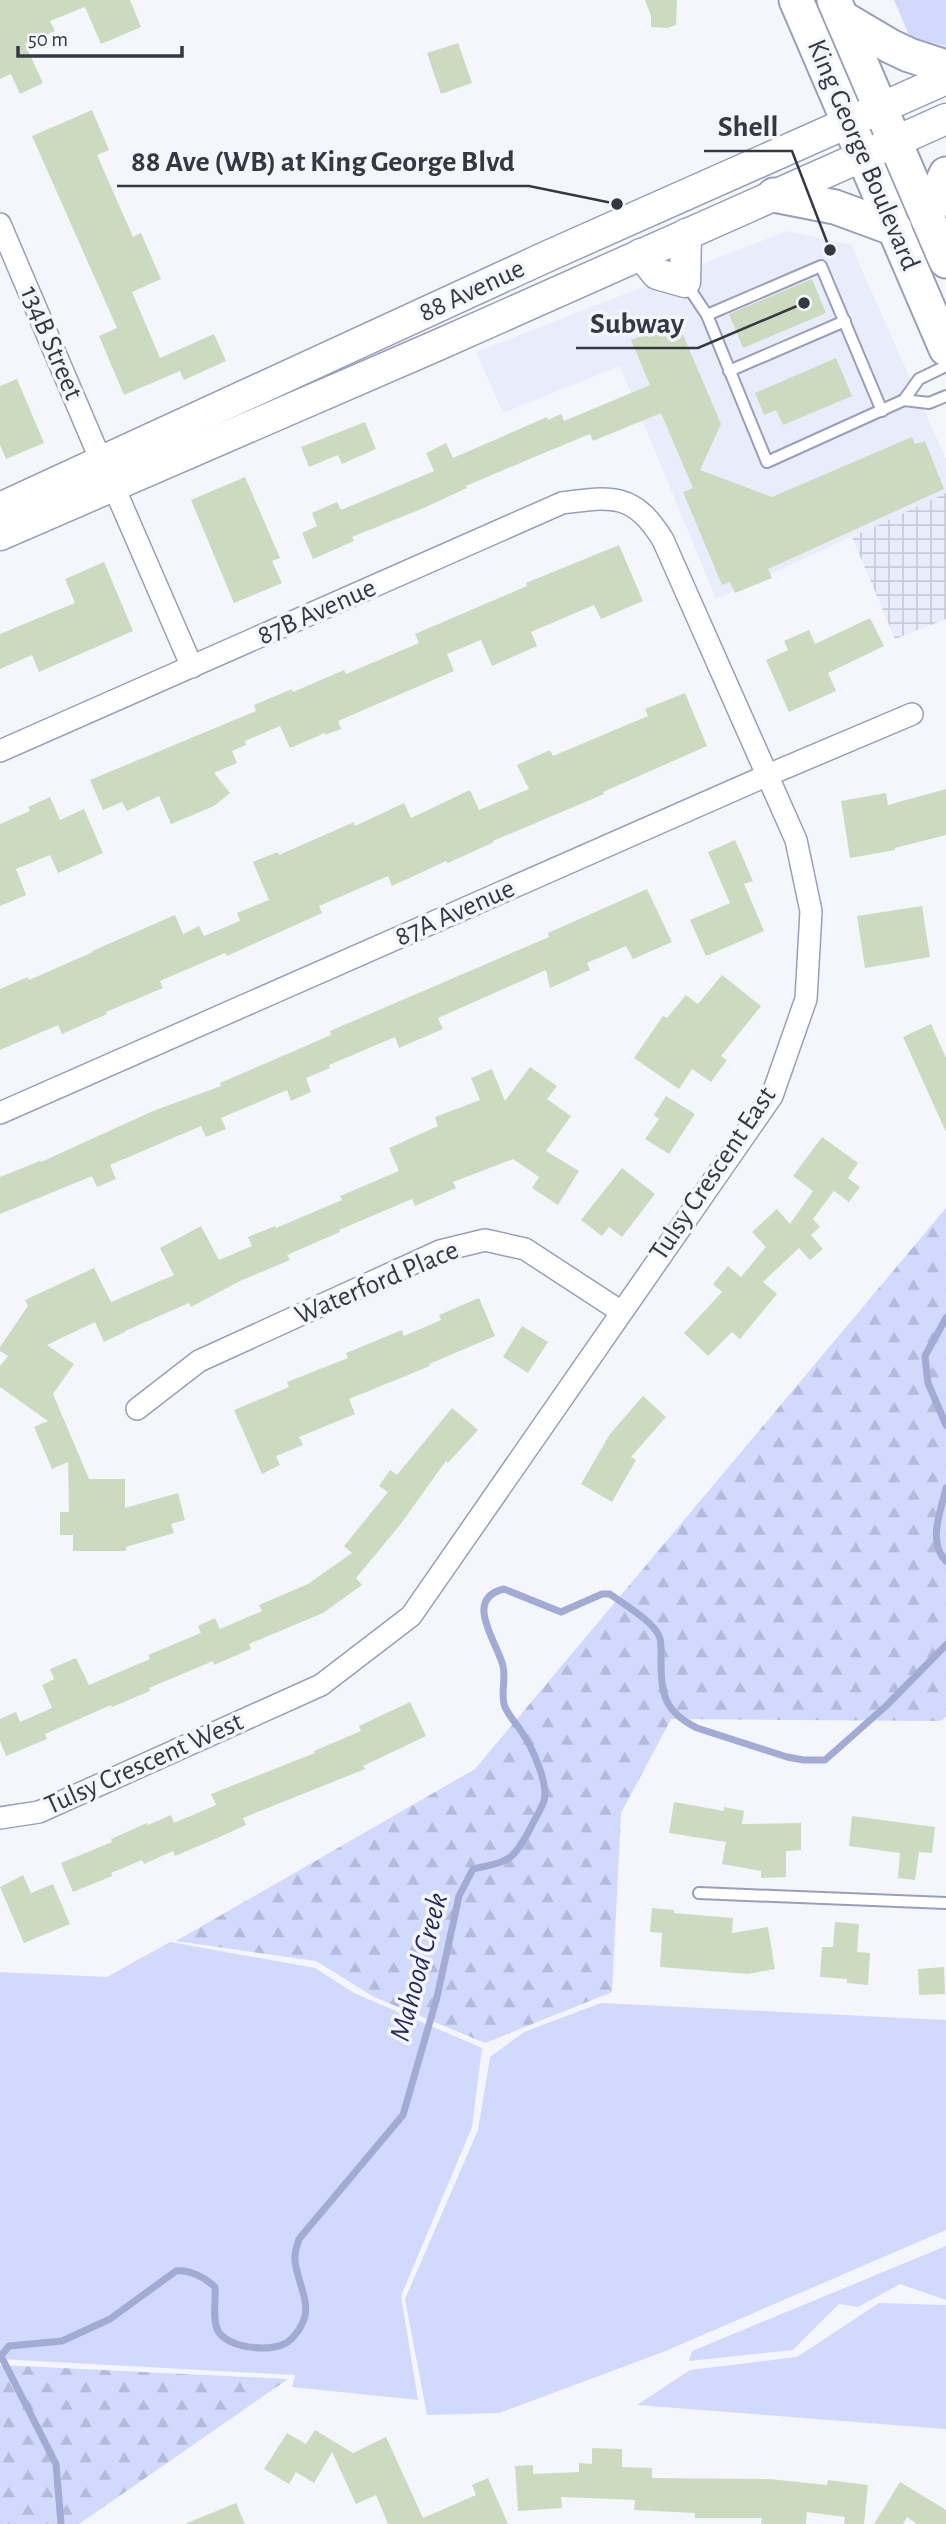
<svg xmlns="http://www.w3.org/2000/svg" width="946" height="2524" viewBox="0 0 946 2524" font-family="'Alegreya Sans',sans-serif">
  <defs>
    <pattern id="industrial-grid" width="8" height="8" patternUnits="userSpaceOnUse" patternTransform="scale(1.75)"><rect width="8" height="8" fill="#e9ecfb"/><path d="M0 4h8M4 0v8" fill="none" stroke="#c8cbd8"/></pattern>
    <pattern id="forest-firs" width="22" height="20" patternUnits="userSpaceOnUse" patternTransform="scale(1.75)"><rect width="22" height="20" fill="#d1d9fd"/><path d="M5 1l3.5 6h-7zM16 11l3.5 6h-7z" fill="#b4bbda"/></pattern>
  </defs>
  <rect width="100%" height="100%" fill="#f4f6fc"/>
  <polygon fill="#e9ecfb" points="787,231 851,245 946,459 946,493 716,599 620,366 503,413 476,352"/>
  <polygon fill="url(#industrial-grid)" points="946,493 946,619 895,639 852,537"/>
  <g fill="#d1d9fd">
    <polygon points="894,0 946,0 946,46 910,37"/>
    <polygon points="170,1942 315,1968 354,1993 482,2048 472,2127 401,2296 418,2400 292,2387 295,2375 0,2359 0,1972 107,1977"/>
    <polygon points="601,2003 946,2020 946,2230 663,2352 499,2413 427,2415 405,2299 478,2130 490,2057 524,2032"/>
    <polygon points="946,2246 946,2300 900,2284 858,2307 839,2304 793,2350 689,2361 692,2351"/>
    <polygon points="879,2303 946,2305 946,2429 637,2405 690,2370 797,2357"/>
  </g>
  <g fill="url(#forest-firs)">
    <polygon points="946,1208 946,1717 940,1721 671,1719 621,1813 612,1992 485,2043 374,1997 316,1961 176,1941 475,1769"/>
    <polygon points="0,2365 288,2379 79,2524 0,2524"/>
  </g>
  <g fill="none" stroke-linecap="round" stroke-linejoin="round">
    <g stroke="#a2abd4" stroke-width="7">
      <polyline points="946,1318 925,1356 928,1383 946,1425"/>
      <path d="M 946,1488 C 941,1511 927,1542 946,1561"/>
      <polyline points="1,2356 56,2464 61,2524"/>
      <path d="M 0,2357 L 9,2346 L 62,2341 L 110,2319 L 176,2271 C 189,2269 206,2278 215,2287 C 216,2300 212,2320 218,2331 C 229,2348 266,2352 284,2344 C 291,2341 299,2331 302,2324 C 313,2304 296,2280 295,2260 C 294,2253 297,2246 299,2239 L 403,2115 L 437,1997 L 459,1896 L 473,1869 C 508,1861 512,1863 530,1829 C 534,1820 541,1810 544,1801 C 549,1783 531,1745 521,1731 C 516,1723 506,1713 504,1704 C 501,1692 506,1678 503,1666 C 498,1643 462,1599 504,1589 L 561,1612 L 602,1594 L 610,1594 C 623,1604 653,1621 659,1636 C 662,1642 661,1650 661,1657 C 661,1693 663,1711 697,1728 L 787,1757 L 804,1760 L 825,1760 L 886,1706 L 946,1645"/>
    </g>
  </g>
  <g fill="#ccdbbf">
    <polygon points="0,0 130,0 141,27 101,44 85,7 50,21 55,31 25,44 43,83 20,94 11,74 0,79"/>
    <polygon points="645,0 677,0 676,25 667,28 651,27 651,16"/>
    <polygon points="458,43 472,83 441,94 427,53"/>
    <polygon points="92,110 109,150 97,155 133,237 141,233 161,279 132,292 160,358 214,334 226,361 184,380 180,371 124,395 99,336 117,328 32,136"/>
    <polygon points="812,279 826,313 743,348 729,314"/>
    <polygon points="675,316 721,424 700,470 772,497 912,437 915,444 925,441 944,489 768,569 772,578 735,593 730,582 722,585 683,492 693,488 661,413 593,441 590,434 532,458 466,486 467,488 426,507 352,537 354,541 313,559 302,533 317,526 312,513 337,502 341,510 434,471 426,453 446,443 453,458 547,417 548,420 561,414 564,421 650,385 631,340 641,336 640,332"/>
    <polygon points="836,358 852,396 783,425 776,410 764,415 755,393"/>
    <polygon points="17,379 44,443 6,459 0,445 0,386"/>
    <polygon points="365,422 376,449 342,464 338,455 309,467 301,447"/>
    <polygon points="245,477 280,558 272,561 282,583 234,603 191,500"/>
    <polygon points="619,545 643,601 601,619 594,605 531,632 537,646 492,666 481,640 447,654 454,671 338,721 341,729 325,735 325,733 290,748 280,726 245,741 246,745 232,751 237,763 214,773 230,793 214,806 171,824 159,796 127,811 122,802 103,810 90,780 256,711 254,705 292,689 293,692 344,670 346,674 419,643 415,634 527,586 526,583"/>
    <polygon points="104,562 133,631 39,672 32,655 0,669 0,634 75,603 65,579"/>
    <polygon points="870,618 884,646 828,673 836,691 789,712 766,660 788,650 784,641 809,630 815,644"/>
    <polygon points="685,693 707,746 603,792 604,794 493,841 494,842 448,863 446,861 392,886 388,876 319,906 322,913 227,956 225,953 160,981 163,988 106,1012 107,1014 62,1034 58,1025 0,1050 0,989 28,977 29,980 93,952 92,951 175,915 183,934 199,926 204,936 240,921 237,913 269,900 253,862 278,852 279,855 354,822 355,826 404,803 411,818 470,790 479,810 529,789 517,765 550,750 553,756 648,716 645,709"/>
    <polygon points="946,789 946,835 895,848 895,850 850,858 841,801 886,793 888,805"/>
    <polygon points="50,797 60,820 84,809 103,853 58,873 50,855 16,869 26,895 0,906 0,824 30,811 28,807"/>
    <polygon points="735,840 753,881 744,884 764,931 706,956 690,920 730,903 708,852"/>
    <polygon points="647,889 672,942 633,959 626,946 587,963 590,970 550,988 546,970 438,1018 443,1029 399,1048 395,1037 329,1065 330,1068 306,1078 311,1092 291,1101 287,1090 221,1118 226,1129 206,1137 201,1126 110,1165 116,1179 97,1187 92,1176 0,1214 0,1177 40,1161 41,1162 153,1111 221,1086 220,1083 331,1035 330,1031 549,937 548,933"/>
    <polygon points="922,906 930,957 865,968 857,916"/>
    <polygon points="722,975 761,1006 721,1056 727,1060 711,1082 692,1069 679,1089 634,1058 663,1016 667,1018 686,995 698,1004"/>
    <polygon points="931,1024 946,1058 946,1132 903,1037"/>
    <polygon points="530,1067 557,1086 547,1099 571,1116 546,1151 579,1171 558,1205 532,1188 539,1177 513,1159 453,1182 456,1188 415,1206 412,1199 339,1230 340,1232 287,1255 290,1260 240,1281 191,1307 189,1303 125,1331 125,1332 104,1342 95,1322 47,1345 74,1364 53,1394 89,1479 125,1479 125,1508 178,1493 185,1520 171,1524 174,1533 126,1547 126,1551 73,1551 73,1535 60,1535 60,1512 69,1512 68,1462 52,1469 34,1427 48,1421 0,1387 0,1366 8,1356 0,1351 0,1347 28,1306 25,1300 94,1268 111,1302 174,1275 160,1248 201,1226 219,1260 252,1246 248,1237 275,1226 276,1228 342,1200 340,1196 399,1171 389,1148 438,1126 435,1117 480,1100 471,1078 492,1069 505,1101"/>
    <polygon points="666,1096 695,1114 669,1154 645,1139 659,1119 654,1115"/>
    <polygon points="822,1137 858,1163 848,1178 860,1187 849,1202 834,1191 813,1219 820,1227 811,1235 823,1249 810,1260 799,1248 763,1282 777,1294 740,1339 732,1332 708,1356 684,1333 722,1292 713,1284 728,1266 741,1277 766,1247 752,1232 777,1209 790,1224 813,1191 793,1176"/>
    <polygon points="622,1168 655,1194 622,1237 609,1227 602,1236 581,1220"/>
    <polygon points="479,1298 495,1336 429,1364 430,1366 349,1399 355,1414 299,1437 303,1445 276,1456 280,1465 262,1474 234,1410 289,1387 287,1382 348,1358 346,1353 402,1330 404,1336 441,1320 439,1315"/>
    <polygon points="522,1326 548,1342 528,1373 503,1357"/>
    <polygon points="643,1396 666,1417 631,1457 636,1460 612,1502 581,1484 610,1434"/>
    <polygon points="452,1408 478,1430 448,1463 446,1461 400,1525 356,1578 362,1585 323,1613 249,1644 251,1649 214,1665 213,1661 149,1688 150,1691 112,1707 111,1705 45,1734 47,1739 6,1756 0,1741 0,1719 16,1712 20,1722 52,1708 42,1685 54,1679 50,1669 76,1658 89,1685 150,1659 148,1655 201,1633 198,1626 215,1618 220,1629 262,1611 259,1605 308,1584 352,1553 344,1546 388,1492 379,1486 390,1470 397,1475"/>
    <polygon points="410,1702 426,1736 363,1766 365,1769 243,1818 246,1825 215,1839 175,1856 173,1851 144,1864 142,1860 111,1873 112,1876 73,1892 61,1863 112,1842 111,1839 147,1823 148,1825 171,1815 174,1823 216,1805 211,1794 315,1753 314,1751 361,1731 359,1726"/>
    <polygon points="674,1802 724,1811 724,1807 744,1811 742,1824 801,1823 801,1850 786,1851 786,1877 761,1878 761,1871 722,1864 726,1842 669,1833"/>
    <polygon points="852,1816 935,1827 932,1853 919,1852 915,1880 898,1878 900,1853 849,1846"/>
    <polygon points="23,1875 31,1893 53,1884 70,1924 24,1943 0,1887"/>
    <polygon points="652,1908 674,1910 674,1913 733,1918 732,1933 768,1927 775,1969 748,1974 660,1967 662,1933 650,1932"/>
    <polygon points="835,1922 859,1924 857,1952 870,1953 868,1985 847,1983 847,1979 820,1977 822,1947 833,1947"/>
    <polygon points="944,1967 945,1994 919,1995 918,1969"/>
    <polygon points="315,2430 353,2453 386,2437 423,2518 476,2495 472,2485 488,2478 508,2524 388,2524 376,2495 356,2504 332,2452 314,2483 296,2472 289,2484 264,2469 287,2433 306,2444"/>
    <polygon points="592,2448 622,2449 622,2467 652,2468 652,2478 769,2479 827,2485 828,2480 868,2485 864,2524 844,2524 845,2517 807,2512 806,2524 761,2524 762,2518 695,2518 695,2513 634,2510 635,2500 561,2497 562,2508 518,2511 515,2466 533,2465 533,2474 579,2472 579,2463 592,2464"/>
    <polygon points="900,2482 946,2510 946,2524 917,2524 907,2517 903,2524 874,2524"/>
    <polygon points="236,2503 245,2524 187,2524 187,2523"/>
  </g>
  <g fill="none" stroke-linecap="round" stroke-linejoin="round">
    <g stroke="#999fbb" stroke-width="14">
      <g id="lane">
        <polyline points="685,282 707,315 767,462 904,400 919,379 946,366"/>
        <polyline points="707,315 821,266 882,411"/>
        <polyline points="729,371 845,321"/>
        <polyline points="904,400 929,403 946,396"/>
        <polyline points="699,1893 946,1903"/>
      </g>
    </g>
    <g stroke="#999fbb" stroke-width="24">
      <g id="street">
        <polyline points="0,224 102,463"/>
        <polyline points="113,485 192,667"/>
        <path d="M 0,751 L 562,503 C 613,496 634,493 663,540 L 796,840 L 811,911 L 806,999 L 772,1096 L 411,1616 L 321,1685 L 39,1812 L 0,1818"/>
        <polyline points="0,1113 768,775 912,714"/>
        <polyline points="137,1409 199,1361 440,1251 485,1240 525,1249 620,1311"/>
      </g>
    </g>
    <g stroke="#999fbb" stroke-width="33">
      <g id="secondary">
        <polyline points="641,254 657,274 685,282 686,234"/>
        <polyline points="0,508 548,256 946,79"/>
        <polyline points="0,535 438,345 946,119"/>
      </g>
    </g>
    <g stroke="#999fbb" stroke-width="37">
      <g id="primary">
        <polyline points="796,0 946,349"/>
        <polyline points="834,0 946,261"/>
        <polyline points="841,17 890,46 909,55 946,67"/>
        <polyline points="774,195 835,207 895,229"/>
        <polyline points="927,217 946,174"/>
      </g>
    </g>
    <use href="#lane" stroke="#fff" stroke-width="10"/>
    <use href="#street" stroke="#fff" stroke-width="21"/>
    <use href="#secondary" stroke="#fff" stroke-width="30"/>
    <use href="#primary" stroke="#fff" stroke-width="33"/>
  </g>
  <g text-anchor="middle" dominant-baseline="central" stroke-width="7" stroke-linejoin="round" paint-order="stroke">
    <g font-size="28" fill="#353843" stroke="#f4f6fc">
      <text transform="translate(863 155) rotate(67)">King George Boulevard</text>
      <text transform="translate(472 291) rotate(-25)">88 Avenue</text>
      <text transform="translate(51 343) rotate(67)">134B Street</text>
      <text transform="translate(317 612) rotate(-24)">87B Avenue</text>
      <text transform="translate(455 913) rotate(-24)">87A Avenue</text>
      <text transform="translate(713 1174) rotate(-56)">Tulsy Crescent East</text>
      <text transform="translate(377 1283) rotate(-23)">Waterford Place</text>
      <text transform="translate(144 1764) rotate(-24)">Tulsy Crescent West</text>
    </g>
    <g font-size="30" font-style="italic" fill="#252b5e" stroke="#f4f6fc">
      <text transform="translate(419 1967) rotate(-75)">Mahood Creek</text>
    </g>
  </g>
  <path fill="none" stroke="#353843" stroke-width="2.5" d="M830 250L792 151H704M617 204L529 186H117M804 303L698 348H576"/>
  <g fill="#353843" stroke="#f4f6fc" stroke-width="2.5">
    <circle cx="830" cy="250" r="7"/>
    <circle cx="617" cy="204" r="7"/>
    <circle cx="804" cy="303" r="7"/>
  </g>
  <g font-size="30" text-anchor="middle" font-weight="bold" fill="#353843" stroke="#f4f6fc" stroke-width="7" stroke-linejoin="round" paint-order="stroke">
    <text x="748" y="136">Shell</text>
    <text x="323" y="171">88 Ave (WB) at King George Blvd</text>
    <text x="637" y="333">Subway</text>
  </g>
  <path d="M18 46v10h164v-10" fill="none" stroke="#353843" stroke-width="3.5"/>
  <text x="28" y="46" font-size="21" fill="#353843" stroke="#f4f6fc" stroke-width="5" paint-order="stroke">50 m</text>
</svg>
